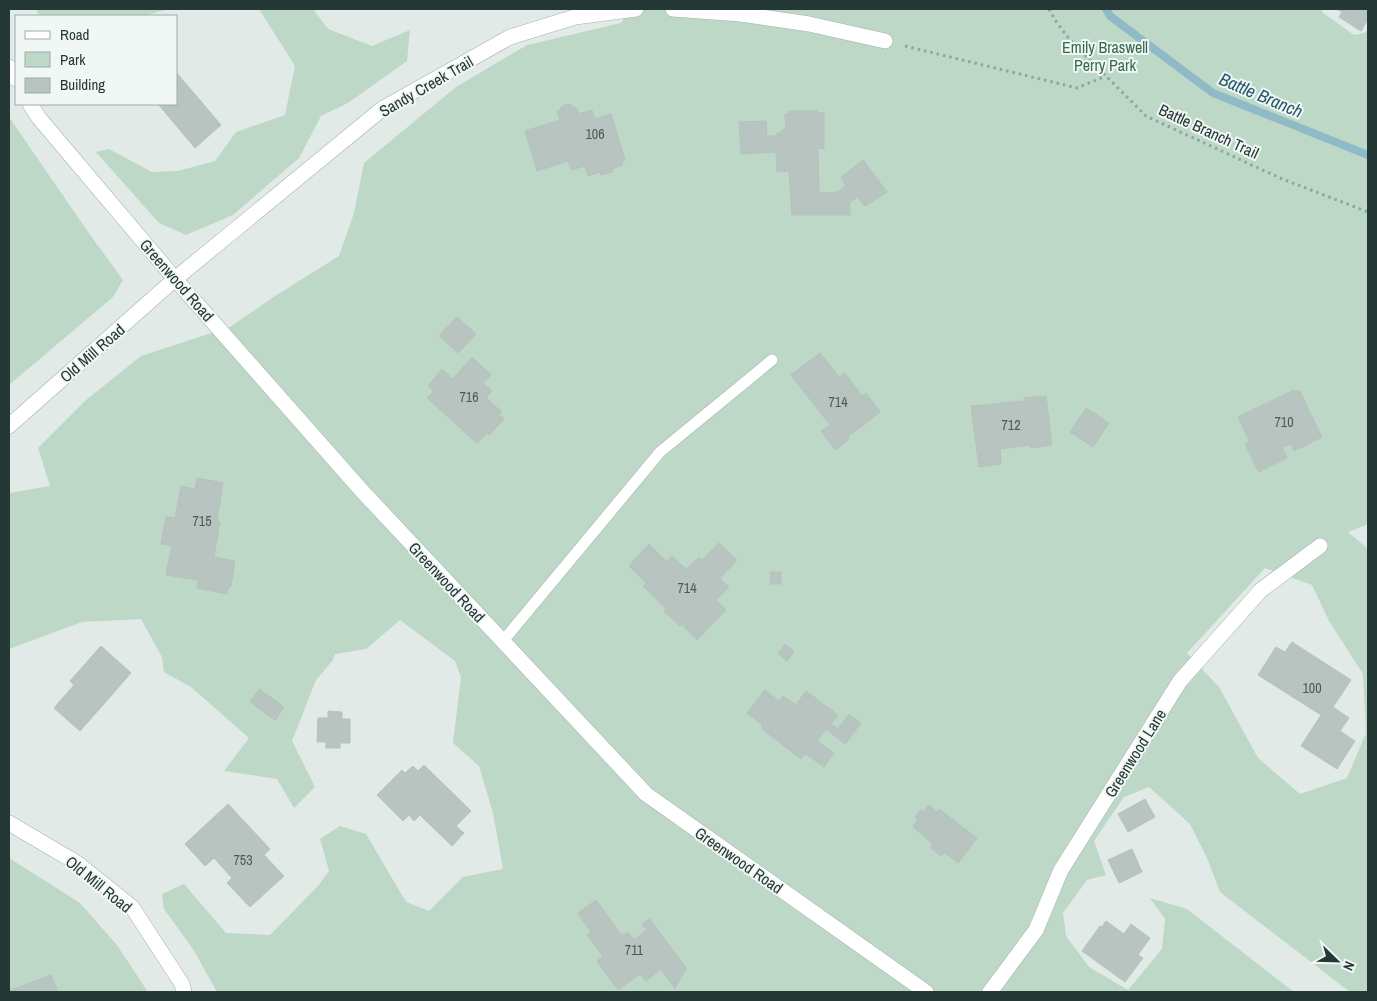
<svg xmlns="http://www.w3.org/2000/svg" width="1377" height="1001" viewBox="0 0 1377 1001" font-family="'Archivo Narrow',sans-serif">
  <rect width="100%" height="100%" fill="#e1eae7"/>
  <g fill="#bdd8c7" fill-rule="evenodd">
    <polygon points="36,9 168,9 144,16 40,16"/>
    <polygon points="259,9 313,9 328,29 372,46 410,30 407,61 348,103 321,116 299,158 233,215 186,235 159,223 96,152 109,149 152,172 178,171 215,161 236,132 285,115 295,66"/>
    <path d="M 630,9 L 1323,9 L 1322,12 L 1354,35 L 1364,33 L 1368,30 L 1368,524 L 1348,532 L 1368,549 L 1368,992 L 1350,992 L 1220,892 L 1207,858 L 1190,824 L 1149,787 L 1124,797 L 1094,841 L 1106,875 L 1087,880 L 1063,913 L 1066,936 L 1089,967 L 1128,990 L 1162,949 L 1165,919 L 1150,898 L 1187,909 L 1294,992 L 217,992 L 193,949 L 164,909 L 162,894 L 184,884 L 226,933 L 270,935 L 318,886 L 329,871 L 320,839 L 340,826 L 366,834 L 406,902 L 429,911 L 463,877 L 503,869 L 493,813 L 479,766 L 453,743 L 461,677 L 455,661 L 400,620 L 366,649 L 335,654 L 333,660 L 316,680 L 292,741 L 315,787 L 294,808 L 277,779 L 224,771 L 249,738 L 191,687 L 164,672 L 162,657 L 141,619 L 82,622 L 9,649 L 9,493 L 50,486 L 38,448 L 86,400 L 141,356 L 230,327 L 275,296 L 339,256 L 354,213 L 364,163 L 456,87 L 527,45 L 621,23 ZM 1265,568 L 1312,585 L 1329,621 L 1363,674 L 1366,733 L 1347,778 L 1300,794 L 1258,758 L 1219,687 L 1187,653 Z"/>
    <polygon points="9,117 88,232 123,280 113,297 9,385"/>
    <polygon points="9,858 80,903 117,945 148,992 9,992"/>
  </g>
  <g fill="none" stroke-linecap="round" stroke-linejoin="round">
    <polyline stroke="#90bac8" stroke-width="8" points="1106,9 1110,16 1213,93 1368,155"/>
  </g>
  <g fill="#b7c4c0" stroke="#b5c2be">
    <polygon points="1336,9 1368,9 1368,19 1361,31 1339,17 1342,12"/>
    <polygon points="176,72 221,125 195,148 158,104 176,104"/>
    <polygon points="569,104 577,109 579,114 592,110 595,119 611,114 625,160 622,161 623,165 612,169 612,172 601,175 600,172 588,176 585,166 571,170 568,161 537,171 525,131 560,120 557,111 560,110 562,106"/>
    <polygon points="789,111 817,111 818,113 824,113 824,149 818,148 819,193 838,192 846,186 841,177 863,160 887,192 865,206 857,197 850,202 850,215 792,215 789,171 777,172 776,152 741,154 739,122 766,121 767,136 774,136 786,128 785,114 789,114"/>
    <polygon points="457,317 476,334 458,353 439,336"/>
    <polygon points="820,353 839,377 845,373 862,396 866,393 880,412 848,437 849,439 835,450 821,431 830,425 791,375"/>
    <polygon points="472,357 491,375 483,383 492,391 486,398 502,412 499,415 504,419 489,435 487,433 477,443 427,398 434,391 428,386 442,369 453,379"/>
    <polygon points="1294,390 1295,392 1299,390 1322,437 1294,451 1291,444 1282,448 1287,458 1259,472 1245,444 1250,442 1238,417"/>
    <polygon points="1046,396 1052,445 1031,448 1030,445 1000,449 1001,464 979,467 971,406 1024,401 1024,398"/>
    <polygon points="1086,408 1109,423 1093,447 1070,432"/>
    <polygon points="197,478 223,483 217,521 220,522 214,557 235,561 231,586 229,586 227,594 197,588 198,580 166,575 172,545 161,544 166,517 175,518 181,486 195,489"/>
    <polygon points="719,543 737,560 720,578 729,587 716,600 726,610 697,640 682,624 680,626 664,611 666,609 643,586 646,583 629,566 649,544 667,562 672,556 686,569 699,557 702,560"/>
    <polygon points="771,572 781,572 781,584 770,584"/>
    <polygon points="1292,642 1351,680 1333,707 1349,718 1340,731 1355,741 1337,769 1301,746 1321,715 1258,675 1276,647 1285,652"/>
    <polygon points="785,644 794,652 787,661 778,654"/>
    <polygon points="101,646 131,673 80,731 54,708 74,685 70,681"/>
    <polygon points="259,689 284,707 275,720 250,702"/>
    <polygon points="765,690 779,701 783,696 796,705 806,691 838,715 831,724 838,729 849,714 861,723 845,744 826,729 817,741 834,753 824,767 806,754 801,759 761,728 763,725 747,713"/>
    <polygon points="328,711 342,712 342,719 350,719 350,743 340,743 340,748 326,748 326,742 317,742 318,718 328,718"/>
    <polygon points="424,765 471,811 456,826 464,833 452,846 420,815 414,821 409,815 403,821 377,795 402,770 405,773 413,766 418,771"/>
    <polygon points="1145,799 1155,817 1128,832 1118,814"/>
    <polygon points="228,804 270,849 264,855 284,876 250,907 227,883 232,878 214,858 205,866 185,844"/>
    <polygon points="929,805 937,812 939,809 977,838 958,863 944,852 941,856 931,848 933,844 913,827 918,820 915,818 920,810 923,812"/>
    <polygon points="1132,849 1142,872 1119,883 1108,860"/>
    <polygon points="596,900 622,936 628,932 634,940 647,930 642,924 650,919 686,968 675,989 661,969 646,981 640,974 618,990 597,961 603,956 587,935 591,932 578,913"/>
    <polygon points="1106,921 1124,934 1131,924 1150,938 1138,955 1143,958 1125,982 1082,951 1100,926 1102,927"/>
    <polygon points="51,975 58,992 9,992 9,991"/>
  </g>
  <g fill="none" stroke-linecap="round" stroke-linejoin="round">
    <g stroke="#a5b1ae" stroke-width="12">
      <polyline id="service" points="503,641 660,452 772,360"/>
    </g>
    <g stroke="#a5b1ae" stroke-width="16">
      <g id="minor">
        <polyline points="673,9 741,14 809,24 885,41"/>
        <polyline points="9,67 16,79"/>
        <polyline points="30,104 39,118 175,279 362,491 646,794 926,992"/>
        <polyline points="9,426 175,279 382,109 510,37 575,17 636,9"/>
        <polyline points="9,823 77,863 132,907 182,984 184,992"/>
        <polyline points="990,992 1036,930 1061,870 1180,681 1261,590 1320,546"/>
      </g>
    </g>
    <g stroke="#86a9a1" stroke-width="3" stroke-dasharray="2.5 4" stroke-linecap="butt">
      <polyline points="1049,9 1055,20 1070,40 1146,116 1280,178 1368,212"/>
      <polyline points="905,46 1077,88 1106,76"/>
    </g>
    <use href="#service" stroke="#fff" stroke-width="11"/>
    <use href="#minor" stroke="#fff" stroke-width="15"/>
  </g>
  <g text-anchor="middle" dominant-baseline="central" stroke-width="4" stroke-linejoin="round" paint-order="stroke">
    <g font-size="14" fill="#495b58">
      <text x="595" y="134">106</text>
      <text x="469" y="397">716</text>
      <text x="838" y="402">714</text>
      <text x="1284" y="422">710</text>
      <text x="1011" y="425">712</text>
      <text x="202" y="521">715</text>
      <text x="687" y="588">714</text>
      <text x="1312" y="688">100</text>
      <text x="243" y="860">753</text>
      <text x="634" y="950">711</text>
    </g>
    <g font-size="16" fill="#336a4d" stroke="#f1f7f5">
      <text x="1105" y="47">Emily Braswell<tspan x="1105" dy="18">Perry Park</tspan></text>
    </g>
    <g font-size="16" fill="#243835" stroke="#f1f7f5">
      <text transform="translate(426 86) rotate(-30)">Sandy Creek Trail</text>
      <text transform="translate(1209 131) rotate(25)">Battle Branch Trail</text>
      <text transform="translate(177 280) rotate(49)">Greenwood Road</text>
      <text transform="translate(92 353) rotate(-41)">Old Mill Road</text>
      <text transform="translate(447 582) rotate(47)">Greenwood Road</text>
      <text transform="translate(1135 753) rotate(-58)">Greenwood Lane</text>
      <text transform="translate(739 860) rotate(35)">Greenwood Road</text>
      <text transform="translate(99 884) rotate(39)">Old Mill Road</text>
    </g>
    <g font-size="18" font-style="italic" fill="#265a6c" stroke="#f1f7f5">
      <text transform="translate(1261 95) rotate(23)">Battle Branch</text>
    </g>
  </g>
  <rect width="1377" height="1001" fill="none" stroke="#243835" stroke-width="20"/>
  <rect x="15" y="15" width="162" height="90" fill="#f1f7f5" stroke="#9faba8"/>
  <rect x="25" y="31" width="25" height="8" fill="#ffffff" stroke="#9faba8"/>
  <text x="60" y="40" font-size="15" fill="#243835">Road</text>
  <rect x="25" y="52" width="25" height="15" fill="#bdd8c7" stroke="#9faba8"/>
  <text x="60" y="65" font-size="15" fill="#243835">Park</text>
  <rect x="25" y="78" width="25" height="15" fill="#b7c4c0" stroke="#9faba8"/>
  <text x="60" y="90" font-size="15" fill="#243835">Building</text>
  <g transform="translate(1337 961) rotate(113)" stroke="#f1f7f5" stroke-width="4" paint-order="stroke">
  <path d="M0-4L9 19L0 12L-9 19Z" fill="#243835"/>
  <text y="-8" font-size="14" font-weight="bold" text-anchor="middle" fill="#243835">N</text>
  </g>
</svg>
